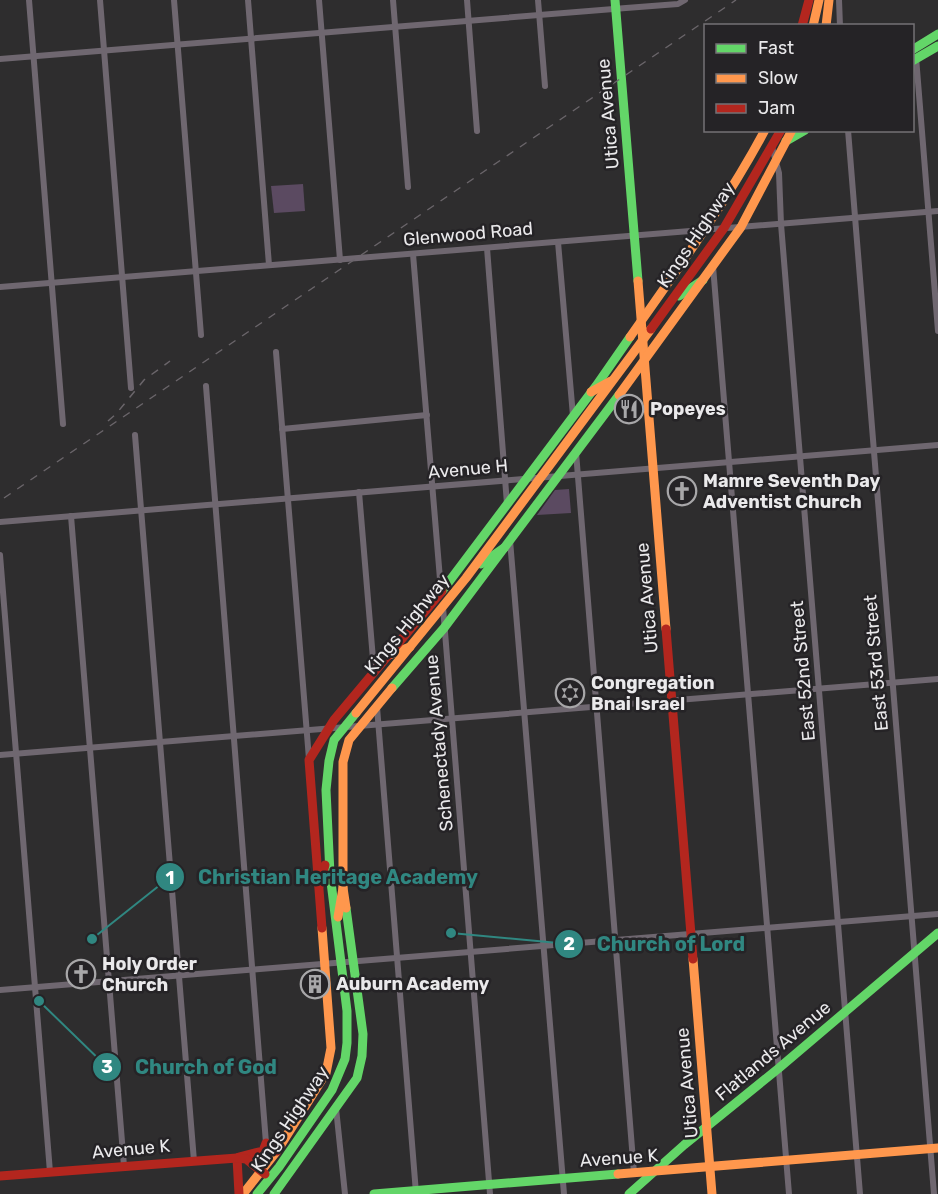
<svg xmlns="http://www.w3.org/2000/svg" width="938" height="1194" viewBox="0 0 938 1194" font-family="Rubik,sans-serif">
  <rect width="100%" height="100%" fill="#2e2d2e"/>
  <g fill="#5b4a61">
    <polygon points="303,184 305,211 274,213 271,186"/>
    <polygon points="569,489 571,513 537,515 555,490"/>
  </g>
  <g fill="none" stroke-linecap="round" stroke-linejoin="round">
    <g stroke="#6f6770" stroke-width="6">
      <polyline points="29,0 63,424"/>
      <polyline points="100,0 131,388"/>
      <polyline points="174,0 201,335"/>
      <polyline points="248,0 269,265"/>
      <polyline points="319,0 340,260"/>
      <polyline points="393,0 408,187"/>
      <polyline points="467,0 477,131"/>
      <polyline points="538,0 545,86"/>
      <polyline points="839,0 840,26"/>
      <polyline points="916,57 938,331"/>
      <polyline points="0,59 626,8 678,4 685,0"/>
      <polyline points="848,130 934,1194"/>
      <polyline points="772,147 779,173 781,224 860,1194"/>
      <polyline points="558,242 573,416"/>
      <polyline points="487,248 507,504"/>
      <polyline points="413,254 441,591"/>
      <polyline points="713,266 789,1194"/>
      <polyline points="0,287 938,211"/>
      <polyline points="276,352 309,759"/>
      <polyline points="206,386 266,1143"/>
      <polyline points="282,429 427,415"/>
      <polyline points="135,435 194,1161"/>
      <polyline points="576,452 634,1173"/>
      <polyline points="359,492 374,671"/>
      <polyline points="71,516 124,1166"/>
      <polyline points="0,522 938,445"/>
      <polyline points="510,540 564,1194"/>
      <polyline points="0,555 50,1172"/>
      <polyline points="443,607 490,1194"/>
      <polyline points="377,707 416,1193"/>
      <polyline points="0,755 938,679"/>
      <polyline points="0,990 938,914"/>
      <polyline points="336,1108 345,1194"/>
    </g>
    <g stroke="#63d668" stroke-width="9">
      <polyline points="615,0 638,281"/>
      <polyline points="912,50 938,34"/>
      <polyline points="912,61 938,46"/>
      <polyline points="786,141 805,130"/>
      <polyline points="679,296 703,280"/>
      <polyline points="481,564 504,548"/>
      <polyline points="442,591 596,386 630,337"/>
      <polyline points="392,688 444,628 619,395"/>
      <polyline points="257,1194 279,1167 332,1090 345,1059 347,1043 347,1011 330,874 326,790 329,761 334,740 356,713"/>
      <polyline points="274,1194 357,1078 362,1056 363,1034 346,908"/>
      <polyline points="374,1194 618,1174"/>
      <polyline points="629,1194 684,1145 779,1068 938,933"/>
    </g>
    <g stroke="#ff974d" stroke-width="9">
      <polyline points="813,26 819,0"/>
      <polyline points="826,26 829,0"/>
      <polyline points="638,281 666,629"/>
      <path d="M 630,337 C 677,270 726,203 765,130"/>
      <polyline points="591,392 611,381"/>
      <polyline points="619,395 741,227 792,130"/>
      <polyline points="389,655 410,647"/>
      <polyline points="356,713 466,578 651,329"/>
      <polyline points="346,908 343,888 343,762 349,740 392,688"/>
      <polyline points="338,917 343,888"/>
      <polyline points="693,959 712,1194"/>
      <polyline points="618,1174 938,1148"/>
      <polyline points="243,1194 277,1151 326,1073 331,1048 322,928"/>
    </g>
    <g stroke="#b3261e" stroke-width="9">
      <polyline points="802,26 809,0"/>
      <polyline points="651,329 724,228 781,130"/>
      <polyline points="666,629 693,959"/>
      <polyline points="319,886 325,865"/>
      <polyline points="322,928 309,760 334,720 442,591"/>
      <polyline points="239,1157 263,1151 266,1143 277,1151"/>
      <polyline points="237,1158 239,1194"/>
      <polyline points="0,1176 237,1158 246,1159 265,1174"/>
    </g>
    <g stroke="#6a656a" stroke-width="1.5" stroke-dasharray="8 8" stroke-linecap="butt">
      <polyline points="108,421 116,414 144,380 170,361"/>
      <polyline points="4,498 736,0"/>
    </g>
  </g>
  <defs>
    <g id="restaurant-ring" transform="scale(1.5)"><circle r="9.5" fill="#252326" stroke="#a8a7a9" stroke-width="1.5"/><path d="M-5-6h1v4h1v-4h1v4h1v-4h1v5L-1.5 .5V6h-2V.5L-5-1ZM5-6V6H3V1.5H1.5Q1.5-4 5-6Z" fill="#a8a7a9"/></g>
    <g id="church-ring" transform="scale(1.5)"><circle r="9.5" fill="#252326" stroke="#a8a7a9" stroke-width="1.5"/><path d="M-1.2-6h2.4v3.5h3.3v2.4h-3.3V6h-2.4V-.1h-3.3v-2.4h3.3Z" fill="#a8a7a9"/></g>
    <g id="synagogue-ring" transform="scale(1.5)"><circle r="9.5" fill="#252326" stroke="#a8a7a9" stroke-width="1.5"/><path d="M0-6.5L5.6 3.2H-5.6ZM0 6.5L5.6-3.2H-5.6Z" fill="#a8a7a9"/></g>
    <g id="building-ring" transform="scale(1.5)"><circle r="9.5" fill="#252326" stroke="#a8a7a9" stroke-width="1.5"/><path d="M-4-6H4V6H1V3H-1V6H-4ZM-2.5-4.3h1.7v1.8h-1.7ZM.8-4.3h1.7v1.8H.8ZM-2.5-1h1.7V.8h-1.7ZM.8-1h1.7V.8H.8Z" fill="#a8a7a9"/></g>
  </defs>
  <g fill-rule="evenodd">
    <use href="#restaurant-ring" x="629" y="409"/>
    <use href="#church-ring" x="682" y="491"/>
    <use href="#synagogue-ring" x="570" y="693"/>
    <use href="#church-ring" x="81" y="974"/>
    <use href="#building-ring" x="315" y="984"/>
  </g>
  <g text-anchor="middle" dominant-baseline="central" stroke-width="5" stroke-linejoin="round" paint-order="stroke">
    <g font-size="18" fill="#eae9eb" stroke="#252326">
      <text transform="translate(608 114) rotate(-95)">Utica Avenue</text>
      <text transform="translate(468 234) rotate(-5)">Glenwood Road</text>
      <text transform="translate(696 235) rotate(-56)">Kings Highway</text>
      <text transform="translate(468 469) rotate(-5)">Avenue H</text>
      <text transform="translate(647 598) rotate(-95)">Utica Avenue</text>
      <text transform="translate(407 624) rotate(-51)">Kings Highway</text>
      <text transform="translate(876 663) rotate(-95)">East 53rd Street</text>
      <text transform="translate(803 671) rotate(-95)">East 52nd Street</text>
      <text transform="translate(439 743) rotate(-95)">Schenectady Avenue</text>
      <text transform="translate(773 1051) rotate(-40)">Flatlands Avenue</text>
      <text transform="translate(687 1083) rotate(-95)">Utica Avenue</text>
      <text transform="translate(290 1119) rotate(-56)">Kings Highway</text>
      <text transform="translate(131 1149) rotate(-5)">Avenue K</text>
      <text transform="translate(619 1158) rotate(-4)">Avenue K</text>
    </g>
    <g font-size="18" font-weight="bold" fill="#eae9eb" stroke="#252326" text-anchor="start">
      <text x="650" y="409">Popeyes</text>
      <text x="703" y="481">Mamre Seventh Day<tspan x="703" dy="21">Adventist Church</tspan></text>
      <text x="591" y="683">Congregation<tspan x="591" dy="21">Bnai Israel</tspan></text>
      <text x="102" y="964">Holy Order<tspan x="102" dy="21">Church</tspan></text>
      <text x="336" y="984">Auburn Academy</text>
    </g>
  </g>
  <path fill="none" stroke="#308781" stroke-width="2" d="M92 939L170 877M451 933L569 944M39 1001L107 1067"/>
  <g fill="#308781" stroke="#252326" stroke-width="2">
    <circle cx="92" cy="939" r="6"/>
    <circle cx="451" cy="933" r="6"/>
    <circle cx="39" cy="1001" r="6"/>
    <circle cx="170" cy="877" r="15"/>
    <circle cx="569" cy="944" r="15"/>
    <circle cx="107" cy="1067" r="15"/>
  </g>
  <g font-size="18" text-anchor="middle" font-weight="bold" fill="#fff">
    <text x="170" y="884">1</text>
    <text x="569" y="950">2</text>
    <text x="107" y="1073">3</text>
  </g>
  <g font-size="20" text-anchor="middle" font-weight="bold" fill="#308781" stroke="#252326" stroke-width="5" stroke-linejoin="round" paint-order="stroke">
    <text x="338" y="884">Christian Heritage Academy</text>
    <text x="671" y="951">Church of Lord</text>
    <text x="206" y="1074">Church of God</text>
  </g>
  <rect x="704" y="24" width="210" height="108" fill="#252326" stroke="#747275" stroke-width="1.5"/>
  <rect x="716" y="44" width="30" height="9" fill="#63d668" stroke="#747275" stroke-width="1.5"/>
  <text x="758" y="54" font-size="18" fill="#eae9eb">Fast</text>
  <rect x="716" y="74" width="30" height="9" fill="#ff974d" stroke="#747275" stroke-width="1.5"/>
  <text x="758" y="84" font-size="18" fill="#eae9eb">Slow</text>
  <rect x="716" y="104" width="30" height="9" fill="#b3261e" stroke="#747275" stroke-width="1.5"/>
  <text x="758" y="114" font-size="18" fill="#eae9eb">Jam</text>
</svg>
